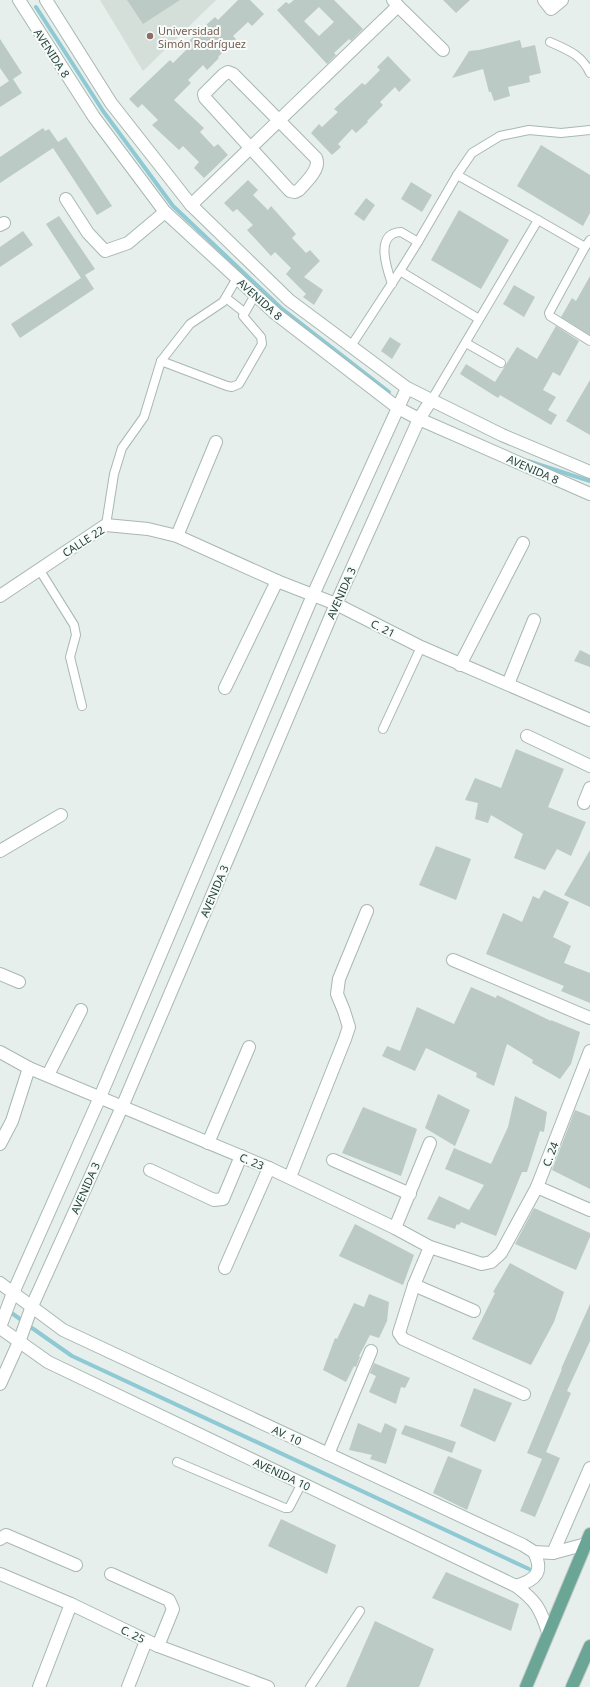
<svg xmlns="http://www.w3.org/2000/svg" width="590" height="1687" viewBox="0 0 590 1687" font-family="'Noto Sans',sans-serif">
  <rect width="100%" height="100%" fill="#e6efeb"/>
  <polygon fill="#d4dfda" points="100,0 216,0 143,71"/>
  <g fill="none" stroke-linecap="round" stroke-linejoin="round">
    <g stroke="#8ec9d4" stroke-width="4">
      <polyline points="36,7 103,111 173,206 281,308 389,392"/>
      <polyline points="528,461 590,481"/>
      <polyline points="13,1314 20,1319"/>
      <polyline points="32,1328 72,1356 529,1569"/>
    </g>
  </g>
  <g fill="#bbcac4" fill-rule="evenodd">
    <polygon points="127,0 180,0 143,24"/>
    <polygon points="238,0 250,0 264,14 252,26 248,22 233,36 236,39 218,57 219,58 207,70 203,65 188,80 191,83 174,100 204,128 200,132 214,147 218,144 228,155 204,178 194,168 199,162 183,146 179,150 152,125 158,120 142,104 138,108 129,99 170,60 173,63 188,48 185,45 196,34 215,17 218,20"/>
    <path d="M 294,0 L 334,0 L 363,29 L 351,41 L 349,39 L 334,53 L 336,55 L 327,64 L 277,10 L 286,2 L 289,4 ZM 319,7 L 334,22 L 319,36 L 304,21 Z"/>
    <polygon points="443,0 470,0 456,13"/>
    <polygon points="0,39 22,73 13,79 22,93 0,107 0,87 9,81 0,68"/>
    <polygon points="520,40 522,48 535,45 541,73 529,76 530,82 508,87 510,96 494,101 491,92 489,92 483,69 452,78 469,51 479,50"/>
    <polygon points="388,56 411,80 399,92 395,87 380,102 383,105 367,121 368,122 356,133 352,129 338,144 341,147 332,155 311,133 319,124 322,127 338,112 334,109 362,83 365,85 380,70 377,67"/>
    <polygon points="43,128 45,131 49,129 58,142 66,137 112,206 97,215 53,148 0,183 0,157"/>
    <polygon points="541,145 590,175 590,213 583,226 517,186"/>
    <polygon points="248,180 258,190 253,195 268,210 271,206 296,234 292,238 306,253 310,250 320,261 304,277 323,290 314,305 303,297 306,294 286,274 291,268 275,252 271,256 247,230 253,225 237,209 233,212 224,203"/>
    <polygon points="411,182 432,195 422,212 401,199"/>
    <polygon points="366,198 375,205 364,221 354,214"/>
    <polygon points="459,210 509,240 481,289 431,260"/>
    <polygon points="59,216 95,269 85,275 94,289 20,338 11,324 81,278 46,224"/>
    <polygon points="23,231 33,245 0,267 0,247"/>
    <polygon points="590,276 590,335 561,317 572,298 576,301"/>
    <polygon points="514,285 535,297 524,317 503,304"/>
    <polygon points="556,326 579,341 560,376 553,372 543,390 556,397 548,410 557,415 551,425 500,395 498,398 460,374 466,364 495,382 517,347 537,359"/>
    <polygon points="390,337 401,344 392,359 381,351"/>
    <polygon points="590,380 590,435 566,421"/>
    <polygon points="580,650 590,655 590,667 574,661"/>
    <polygon points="516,749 564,769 548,807 586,822 571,856 557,849 545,870 514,858 523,834 491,815 488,823 475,819 478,803 465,800 475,778 501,788"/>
    <polygon points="436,846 471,859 456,900 419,885"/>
    <polygon points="590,850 590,907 564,895"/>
    <polygon points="544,890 569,902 553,937 571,946 564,963 590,973 590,1003 561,991 564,986 486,954 503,913 522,922 533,896 539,899"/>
    <polygon points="471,987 496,998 497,995 551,1021 551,1020 580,1032 571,1064 560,1079 532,1063 533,1060 507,1044 494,1086 476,1077 477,1073 426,1048 415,1071 382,1056 387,1046 400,1051 417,1007 454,1024"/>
    <polygon points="438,1094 470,1110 455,1146 425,1128"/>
    <polygon points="515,1096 547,1112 544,1132 540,1131 527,1172 522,1172 496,1236 461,1222 459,1225 457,1224 455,1229 427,1219 439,1196 469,1210 484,1185 445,1169 454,1148 491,1164 508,1127"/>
    <polygon points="363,1107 417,1129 401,1176 342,1153"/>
    <polygon points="575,1110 590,1116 590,1189 552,1170"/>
    <polygon points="534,1208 590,1233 590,1237 576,1270 515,1244"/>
    <polygon points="355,1224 414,1255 403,1285 339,1256"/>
    <polygon points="510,1263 564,1292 554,1322 531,1365 472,1339 495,1293 493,1292"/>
    <polygon points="369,1294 389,1302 387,1321 379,1338 370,1335 359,1356 360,1357 356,1367 354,1366 346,1382 323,1370 335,1338 337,1339 354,1303 364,1307"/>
    <polygon points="590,1304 590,1341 567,1391 571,1393 546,1452 560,1458 535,1517 520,1511 542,1459 527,1453 562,1369 561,1369"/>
    <polygon points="374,1363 410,1378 405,1388 401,1387 396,1404 369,1392 376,1376 370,1373"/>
    <polygon points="474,1388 512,1403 495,1442 460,1426"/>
    <polygon points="358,1423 381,1433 385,1423 397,1429 386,1464 370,1459 372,1455 349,1450"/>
    <polygon points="405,1425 456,1442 452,1453 401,1434"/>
    <polygon points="448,1456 482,1470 467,1510 433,1493"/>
    <polygon points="281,1519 336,1545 327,1574 268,1546"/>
    <polygon points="446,1572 519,1604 511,1631 432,1598"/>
    <polygon points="375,1621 434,1649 419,1687 346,1687"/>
  </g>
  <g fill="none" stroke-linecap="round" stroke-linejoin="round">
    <g stroke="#a8b8b2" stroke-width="10">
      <g id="lane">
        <path d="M 550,42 C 568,50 582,55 590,73"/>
        <polyline points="538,220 585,247 590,240"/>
        <polyline points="585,247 549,313 550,316 590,341"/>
        <path d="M 392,284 C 387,269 374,233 401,232 L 418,242"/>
        <polyline points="226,298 244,312"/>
        <polyline points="479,319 400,271 418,242 457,175 472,153 500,136 529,130 561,133 590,130"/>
        <polyline points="466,343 501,363"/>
        <polyline points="351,346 400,271"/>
        <polyline points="161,361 227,386 232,387 239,384 262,344 261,337 243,316 255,295"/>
        <polyline points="432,399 538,220 457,175"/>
        <polyline points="106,525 114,474 122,448 144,417 161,361 190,324 223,302 237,278"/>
        <polyline points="39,569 74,625 76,635 70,657 82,706"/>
        <polyline points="383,729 421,647"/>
        <polyline points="177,1462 285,1508 289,1508 302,1483"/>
        <polyline points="310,1687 360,1611"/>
      </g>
    </g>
    <g stroke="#a8b8b2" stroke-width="14">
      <g id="street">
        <polyline points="19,0 94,117 165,212 276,314 398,408 419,419 590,494"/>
        <polyline points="46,0 111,103 191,205 289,300 407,388 502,435 590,472"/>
        <polyline points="544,0 551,9 562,0"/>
        <polyline points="398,6 443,50"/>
        <path d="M 228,72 L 233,74 L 316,158 C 321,169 306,182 299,190 L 295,192 L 290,191 L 205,98 L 204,94 L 223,75 Z"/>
        <polyline points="66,199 88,233 105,251 128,243 165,212"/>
        <polyline points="191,205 398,6 393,0"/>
        <polyline points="0,225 4,223"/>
        <polyline points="177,536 216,442"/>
        <polyline points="0,596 106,525 148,529 177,536 277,581 336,604 421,647 590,720"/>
        <polyline points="460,665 523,543"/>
        <polyline points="508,684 534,620"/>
        <polyline points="225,688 277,581"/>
        <polyline points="527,736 590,766"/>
        <polyline points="584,803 590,788"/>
        <polyline points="0,851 61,815"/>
        <polyline points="453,960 590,1018"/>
        <polyline points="0,974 19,982"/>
        <polyline points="0,1052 29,1068 269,1168 395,1228 430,1247 482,1264 491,1262 501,1253 537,1187 590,1051"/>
        <polyline points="48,1075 81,1010"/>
        <polyline points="208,1143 249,1047"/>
        <polyline points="0,1144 12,1121 29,1068"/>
        <polyline points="333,1160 410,1194"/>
        <polyline points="150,1170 214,1200 223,1199 241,1156"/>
        <polyline points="290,1177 345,1039 349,1027 344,1011 337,994 339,979 367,911"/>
        <polyline points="537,1187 590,1210"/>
        <polyline points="395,1228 430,1143"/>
        <polyline points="430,1247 414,1285 399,1333 403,1339 524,1394"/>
        <polyline points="225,1268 269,1168"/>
        <polyline points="0,1283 63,1330 523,1545 534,1552 553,1553 586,1544"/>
        <polyline points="414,1285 474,1311"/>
        <polyline points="0,1327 13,1293 100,1097 313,595 407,388"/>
        <path d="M 0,1328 L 48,1362 L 516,1586 C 536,1601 540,1608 548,1632"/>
        <polyline points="0,1384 19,1342 32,1306 122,1107 336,604 419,419 432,399"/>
        <polyline points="328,1454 371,1351"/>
        <polyline points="0,1539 6,1535 76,1565"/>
        <polyline points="553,1553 590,1468"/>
        <polyline points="0,1574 71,1604 158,1646 268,1687"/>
        <polyline points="111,1574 169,1600 173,1609 158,1646"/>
        <path d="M 516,1586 C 536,1580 544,1572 534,1552"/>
        <polyline points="39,1687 71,1604"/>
        <polyline points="128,1687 146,1641"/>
      </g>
    </g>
    <g stroke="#c2cac8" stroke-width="14">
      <g id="primary">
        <polyline points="526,1687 590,1534"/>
        <polyline points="572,1687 590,1646"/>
      </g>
    </g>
    <use href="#lane" stroke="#fff" stroke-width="8"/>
    <use href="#street" stroke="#fff" stroke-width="12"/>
    <use href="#primary" stroke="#6aa596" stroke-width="12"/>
  </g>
  <circle fill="#8d6e63" stroke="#f7fbf9" stroke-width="1.5" cx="150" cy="36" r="4"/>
  <g text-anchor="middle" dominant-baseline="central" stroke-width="4" stroke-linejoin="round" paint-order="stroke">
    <g font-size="11" fill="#785e54" stroke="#f7fbf9" text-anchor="start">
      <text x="158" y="30">Universidad<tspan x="158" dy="13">Simón Rodríguez</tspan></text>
    </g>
    <g font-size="11" fill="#24423a" stroke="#f7fbf9">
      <text transform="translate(52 53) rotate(57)">AVENIDA 8</text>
      <text transform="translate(260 299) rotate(42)">AVENIDA 8</text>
      <text transform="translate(533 469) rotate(24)">AVENIDA 8</text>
      <text transform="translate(83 541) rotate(-33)">CALLE 22</text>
      <text transform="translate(341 593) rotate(-66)">AVENIDA 3</text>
      <text transform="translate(383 628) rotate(27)">C. 21</text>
      <text transform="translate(214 891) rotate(-67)">AVENIDA 3</text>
      <text transform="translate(550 1154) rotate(-69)">C. 24</text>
      <text transform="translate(252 1161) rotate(23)">C. 23</text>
      <text transform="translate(85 1188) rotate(-66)">AVENIDA 3</text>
      <text transform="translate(287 1435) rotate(25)">AV. 10</text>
      <text transform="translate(282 1474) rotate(25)">AVENIDA 10</text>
      <text transform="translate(133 1634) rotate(26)">C. 25</text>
    </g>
  </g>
</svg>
